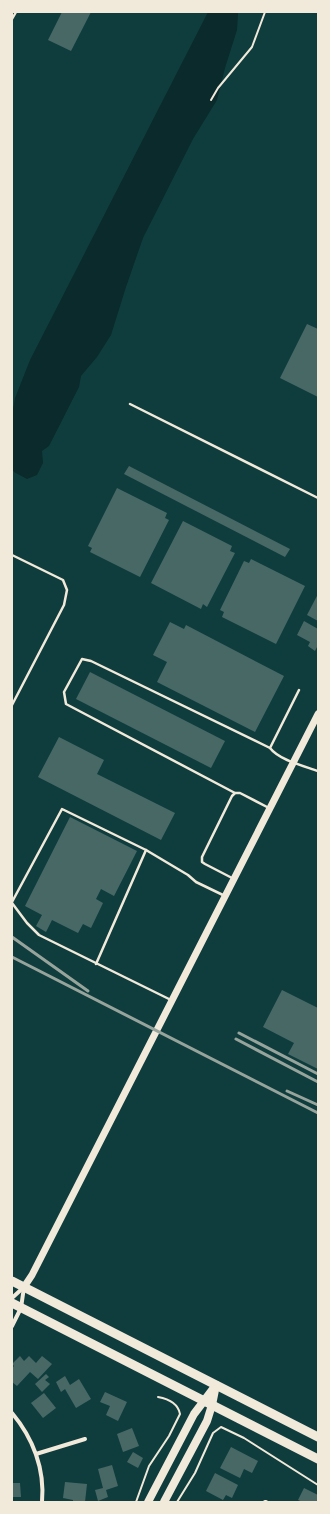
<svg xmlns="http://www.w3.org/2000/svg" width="330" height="1514" viewBox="0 0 330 1514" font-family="'IBM Plex Sans',sans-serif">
  <rect width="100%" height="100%" fill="#0f3d3e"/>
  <polygon fill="#0a2a2b" points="208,12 237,12 238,14 237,30 225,68 217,100 193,139 143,238 126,287 111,335 97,357 81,376 79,387 49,446 42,451 43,463 37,475 27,479 14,472 12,469 12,415 15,398 30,360"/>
  <g fill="#486865">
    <polygon points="62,12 91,12 71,51 48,40"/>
    <polygon points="307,324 318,329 318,397 280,378"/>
    <polygon points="129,466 290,549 285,557 124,474"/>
    <polygon points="117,488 167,513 165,518 169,520 140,577 90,552 92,548 88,546"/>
    <polygon points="183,521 232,546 230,551 235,553 207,607 203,604 201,609 151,583"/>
    <polygon points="251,559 305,586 276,644 222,617 224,612 220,610 244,561 249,563"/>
    <polygon points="318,594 318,621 307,615"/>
    <polygon points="304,621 318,629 318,645 315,651 308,646 310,642 297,635"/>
    <polygon points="170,622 184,629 186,625 284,676 255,732 157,682 167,662 153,655"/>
    <polygon points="90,672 225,741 211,768 76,699"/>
    <polygon points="59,737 104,760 97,774 175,813 161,840 38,777"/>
    <polygon points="70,817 137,851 114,896 101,889 96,899 103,903 91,928 83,924 78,933 52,920 46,932 36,926 42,915 25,906"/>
    <polygon points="282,990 318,1008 318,1069 288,1054 294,1043 263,1027"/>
    <polygon points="20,1356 24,1361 29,1356 36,1363 42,1356 52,1364 38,1379 30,1372 17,1386 12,1382 12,1368 14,1366 12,1364"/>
    <polygon points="46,1374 49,1377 45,1380 50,1384 42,1392 35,1384"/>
    <polygon points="65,1376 70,1385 79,1379 91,1399 76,1408 65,1389 61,1392 56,1382"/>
    <polygon points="105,1392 127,1402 118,1421 106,1415 110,1406 100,1402"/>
    <polygon points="44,1393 56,1408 43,1418 31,1403"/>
    <polygon points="132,1428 139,1446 123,1452 117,1434"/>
    <polygon points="231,1447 258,1461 252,1473 244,1469 240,1478 220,1468"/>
    <polygon points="133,1452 143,1458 138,1468 127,1462"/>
    <polygon points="112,1465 118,1486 106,1490 108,1497 98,1501 95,1490 103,1488 98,1469"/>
    <polygon points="215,1473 238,1485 232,1498 226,1495 223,1500 206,1491"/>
    <polygon points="65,1482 87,1484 85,1502 73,1502 73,1500 63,1498"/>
    <polygon points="12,1483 20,1483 21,1497 12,1497"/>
    <polygon points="304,1488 318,1495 318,1502 303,1502 298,1500"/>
  </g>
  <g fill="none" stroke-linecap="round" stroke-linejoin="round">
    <g stroke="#f1e9da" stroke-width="2">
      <polyline points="211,100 218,88 252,47 265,12"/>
      <path d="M 136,1502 L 149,1466 L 169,1436 L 180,1414 C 178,1403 169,1399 158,1397"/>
      <polyline points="177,1502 195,1473 213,1433 221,1427 244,1438 318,1485"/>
    </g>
    <g stroke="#f1e9da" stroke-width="2.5">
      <polyline points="12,19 16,12"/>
      <polyline points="130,404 318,498"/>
      <polyline points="12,555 63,580 67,590 64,605 12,705"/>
      <path d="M 299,690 L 270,748 C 279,760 304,766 318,771"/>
      <polyline points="235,793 66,704 64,692 82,659 91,661 270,748"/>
      <polyline points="234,879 205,864 202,862 202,857 232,796 235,793 240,793 269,808"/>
      <polyline points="12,902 62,809 146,850 188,875 196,882 225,896"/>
      <polyline points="12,903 27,923 39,935 171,1000"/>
      <polyline points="96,964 146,850"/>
    </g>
    <g stroke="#f1e9da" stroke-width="4">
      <polyline points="12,1298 24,1287"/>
      <polyline points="12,1326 21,1308 24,1287"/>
      <path d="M 12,1413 C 33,1438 45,1469 42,1502"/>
      <polyline points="36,1454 85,1439"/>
      <polyline points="265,1502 266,1502"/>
    </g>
    <polyline stroke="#f1e9da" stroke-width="7" points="24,1287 32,1275 318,714"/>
    <g stroke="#f1e9da" stroke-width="8">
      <polyline points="148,1502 194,1414 216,1385"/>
      <polyline points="164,1502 207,1421 212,1405 216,1385"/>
    </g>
    <g stroke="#f1e9da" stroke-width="9">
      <polyline points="12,1281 318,1437"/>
      <polyline points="12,1303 318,1459"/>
    </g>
    <g stroke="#97a49c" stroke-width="3">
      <polyline points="12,937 88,991"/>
      <polyline points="12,957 318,1113"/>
      <polyline points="239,1033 318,1074"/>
      <polyline points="236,1039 318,1082"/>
      <polyline points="287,1091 318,1105"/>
    </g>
  </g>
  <rect width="330" height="1514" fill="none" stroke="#f1e9da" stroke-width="26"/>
</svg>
